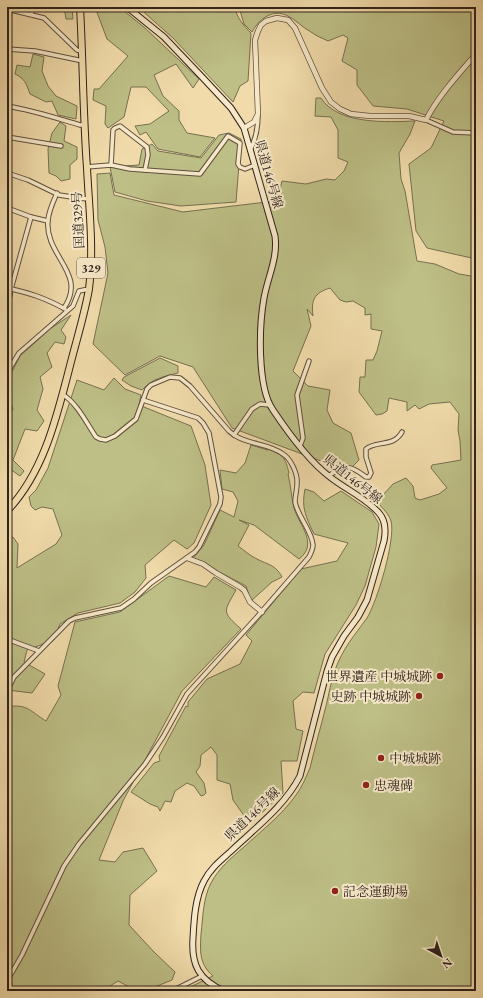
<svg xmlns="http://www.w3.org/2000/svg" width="483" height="998" viewBox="0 0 483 998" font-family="'EB Garamond','Noto Serif JP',serif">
  <rect width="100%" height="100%" fill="#f1dbaa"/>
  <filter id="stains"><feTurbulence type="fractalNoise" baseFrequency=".005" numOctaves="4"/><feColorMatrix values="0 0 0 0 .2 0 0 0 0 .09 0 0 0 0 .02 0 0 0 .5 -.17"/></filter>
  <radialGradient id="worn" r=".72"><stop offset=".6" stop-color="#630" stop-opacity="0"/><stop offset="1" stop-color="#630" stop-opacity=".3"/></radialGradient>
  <g fill="#bdbf86" stroke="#767052">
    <polygon points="64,7 72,7 73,19 66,19"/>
    <polygon points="95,7 119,7 145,28 199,79 193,88 176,64 154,75 163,96 179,111 179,120 187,133 215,138 200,157 158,149 146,132 140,135 135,126 150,124 169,111 146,87 131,87 124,117 108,128 105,124 106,106 93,100 94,89 99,89 128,56 107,39"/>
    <path d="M 138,7 L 235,7 C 236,17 244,26 251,33 L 248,81 L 240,86 L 233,102 L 173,38 Z"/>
    <path d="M 239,7 L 476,7 L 476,259 L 427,248 L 416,231 L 409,164 L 431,148 L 444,121 L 407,109 L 373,106 L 357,85 L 357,70 L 342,61 L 348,38 L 343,35 L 328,41 C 322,38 316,36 311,32 C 303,28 296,20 288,16 C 273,8 259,19 252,32 L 244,24 Z"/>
    <path d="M 33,54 L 44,57 L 42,71 L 48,86 L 56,96 L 77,106 L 76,119 L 58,115 L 52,101 L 46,102 L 30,94 C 26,83 25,79 15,74 L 17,65 L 30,67 Z"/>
    <path d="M 316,98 L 321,98 C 338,125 388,122 415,121 L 410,134 L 399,153 L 401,179 L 405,191 L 417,261 L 435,264 L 459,274 L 471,276 L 476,279 L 476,991 L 182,991 L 213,976 C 199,964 200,951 201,934 C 203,917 203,898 211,883 C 219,868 231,858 244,847 C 261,831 282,815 296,795 C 302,787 306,777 310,768 C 315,747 321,726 326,706 C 329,694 331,681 335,670 C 343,648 354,636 367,618 C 377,602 396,539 391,521 C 389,514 383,509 379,504 L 379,502 L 370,495 L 382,496 L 393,484 L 406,478 L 413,486 L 415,498 L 420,500 L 439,494 L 447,488 L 431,468 L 432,465 L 461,460 L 460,441 L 458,430 L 459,414 L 450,402 L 429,404 L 419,409 L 415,405 L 407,411 L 407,402 L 389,398 L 387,411 L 382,414 L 376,415 L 359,392 L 360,377 L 365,377 L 366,360 L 373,360 L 377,351 L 382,331 L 371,329 L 371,314 L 365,315 L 365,308 L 353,301 L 346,302 L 340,300 L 330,288 C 314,293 311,300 313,316 L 307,309 L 311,326 L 293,371 L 308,386 L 330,390 L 327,410 L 333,423 L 351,433 L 359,460 L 344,475 L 329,464 L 232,428 L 193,367 L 160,356 L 125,375 L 93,344 L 108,273 L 105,247 L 98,220 L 97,174 L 110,173 L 114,195 L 183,212 L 275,201 L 272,189 L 280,189 L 282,181 L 306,184 L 326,179 L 335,180 L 344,171 L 348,162 L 338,158 L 338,130 L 331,117 L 315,116 Z"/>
    <polygon points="60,122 66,126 64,141 77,147 77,159 70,165 70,179 61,181 56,176 49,173 48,149 52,133"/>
    <polygon points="229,133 241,139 236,202 181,206 147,201 115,192 110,167 139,165 142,149 152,144 158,151 201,158 219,135"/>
    <polygon points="71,315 61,330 66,337 64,344 55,342 47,353 52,367 40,377 43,389 37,410 44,421 37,431 25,429 13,460 24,471 20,476 7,467 7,454 9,448 7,442 7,419 13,409 7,392 7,382 20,356 51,328"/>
    <path d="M 160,358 L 178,366 L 178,373 C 163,377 153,378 142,390 L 131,386 L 122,380 L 124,377 Z"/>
    <polygon points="114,378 125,389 141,395 139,405 191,426 205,465 211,505 194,543 187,549 174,540 145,565 146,578 135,592 120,603 78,613 60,624 54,640 27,650 24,662 45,674 32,693 7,690 7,540 13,537 18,544 17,568 56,544 62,535 53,509 42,507 35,510 31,506 29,497 36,490 48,468 77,380 104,390"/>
    <path d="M 251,445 L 268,450 L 269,449 C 284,456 285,457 289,473 L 288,474 C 291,486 291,496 294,508 C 299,525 319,544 299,559 L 254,525 L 239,520 L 249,525 L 238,546 C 244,550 250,556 257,559 C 268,565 275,564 282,577 L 272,582 L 251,601 L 246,586 L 193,558 L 204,545 L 220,510 L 234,517 L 238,501 L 233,492 L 222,489 L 220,470 L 236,473 L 245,463 Z"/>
    <path d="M 305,489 L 314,492 L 324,501 L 341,491 L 372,512 L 379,524 L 376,547 L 365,586 L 356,605 L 325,654 L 314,693 L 303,692 L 293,701 L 296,729 L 303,731 L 297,761 L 281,761 L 283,793 L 250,824 L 233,800 L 230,784 L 217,780 L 217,755 L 211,747 L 201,755 L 200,766 L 196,772 L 204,783 L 206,793 L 204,795 L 201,796 L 194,786 L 187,783 L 175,791 L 171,802 L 165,801 L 160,811 L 158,807 L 150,804 L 131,792 L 154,763 L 160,761 L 159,756 L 186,706 L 188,707 L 188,702 L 207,679 L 240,664 L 252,641 L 246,635 L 301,569 L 337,561 L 348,543 L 314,534 C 306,517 301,508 305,489 Z"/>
    <path d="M 169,576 L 206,587 L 214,577 L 236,590 C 224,612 221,611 241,629 L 182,691 L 123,801 L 99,860 L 115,862 L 123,852 L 143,848 L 157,871 L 130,895 L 129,925 L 154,952 L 175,972 L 172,980 L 145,991 L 137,991 L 118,981 L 102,991 L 7,991 L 7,707 C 27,703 31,712 46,721 L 61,695 L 58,686 L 75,622 L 120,612 Z"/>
  </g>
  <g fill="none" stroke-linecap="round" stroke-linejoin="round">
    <g stroke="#605040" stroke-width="5.5">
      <g id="minor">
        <polyline points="7,9 44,18 77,50 82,52"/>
        <polyline points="31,14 33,7"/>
        <polyline points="7,49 35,51 83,61"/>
        <path d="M 7,106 C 32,110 56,118 80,125 L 85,125"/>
        <polyline points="426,120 453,132 476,133"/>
        <polyline points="7,137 61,146"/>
        <path d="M 250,150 C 256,139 258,128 258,115"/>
        <polyline points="111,165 113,130 115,128 120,126 147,147 148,155 145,170"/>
        <polyline points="86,167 111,165 130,169 200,174 228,136 240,143 238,164 240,167 245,169 255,165"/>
        <polyline points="7,173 28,180 59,195 78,198 89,199"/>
        <path d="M 57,193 C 53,202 49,210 48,220 C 44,256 88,273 64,308"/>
        <polyline points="7,208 31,217 48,221"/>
        <path d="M 7,288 C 30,293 45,298 65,309"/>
        <polyline points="7,311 11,289 31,217"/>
        <polyline points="7,373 19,353 73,306 79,291 89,289"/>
        <path d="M 62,394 C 77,403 86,422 96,437 L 100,439 L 106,440 L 115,436 L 136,419 L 147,389 L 151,385 L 170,377 L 180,378 L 190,386 L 229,431 L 234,435 L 252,409 L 260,404 L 270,405"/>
        <polyline points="300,446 303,438 297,395 309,361"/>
        <path d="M 328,476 C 346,465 349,464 366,477 L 369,477 L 371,473 L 366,457 L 366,449 C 376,440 393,448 402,432"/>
        <polyline points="7,639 39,651"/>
        <polyline points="7,691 14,677 69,621 75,618 121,608 134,599 151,583 195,552 199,547 220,504 221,497 209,433 203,423 198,418 143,400"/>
        <path d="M 7,981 L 22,955 L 64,866 L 79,844 L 145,764 L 163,737 L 187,694 L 257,617 L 309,557 C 311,553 313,549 313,545 C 312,531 298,517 295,502 C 295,496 297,490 297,484 C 298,474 291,459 283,454 C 268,443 249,445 234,435"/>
        <polyline points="172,991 202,976"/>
      </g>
    </g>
    <g stroke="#605040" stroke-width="6">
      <g id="tertiary">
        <path d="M 244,128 L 254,122 L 258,114 L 255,40 L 258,31 L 261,25 L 266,21 L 277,18 L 288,20 L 295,28 L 322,88 L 331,102 L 340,109 L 351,114 L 370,116 L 409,116 L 426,120 C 439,95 458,75 476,54"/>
        <polyline points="187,558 203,564 216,573 240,587 244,590 250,602 262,612"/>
      </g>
    </g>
    <g stroke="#2f221d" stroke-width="7">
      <path id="secondary" d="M 127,7 L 164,37 L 203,78 L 231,108 L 244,128 L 275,236 C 278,258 268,276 264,298 C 259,326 257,387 273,410 C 287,431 310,462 330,477 C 345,489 366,498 379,513 C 386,521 386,531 384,541 L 367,600 L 358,617 L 344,636 L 332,657 L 327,671 L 300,776 C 284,807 255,828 230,852 C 220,861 210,869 204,881 C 195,898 194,920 193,938 C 191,965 199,980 224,991"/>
    </g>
    <g stroke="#2f221d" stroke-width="8">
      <path id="trunk" d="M 7,511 C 46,470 58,411 72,358 C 78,335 85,312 89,289 C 94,249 89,208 87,168 C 83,114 83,61 80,7"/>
    </g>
    <use href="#minor" stroke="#f6e8c8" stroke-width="3.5"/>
    <use href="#tertiary" stroke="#f6e8c8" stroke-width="4.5"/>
    <use href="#secondary" stroke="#f6e8c8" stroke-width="5"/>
    <use href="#trunk" stroke="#f1dbaa" stroke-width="6"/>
  </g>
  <g fill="#8f2418" stroke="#f6e8c8" stroke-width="1.5">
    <circle cx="440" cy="676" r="4"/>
    <circle cx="419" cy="696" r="4"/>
    <circle cx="381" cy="758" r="4"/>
    <circle cx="366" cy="785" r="4"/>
    <circle cx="335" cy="891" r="4"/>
  </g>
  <g text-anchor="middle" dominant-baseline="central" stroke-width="4" stroke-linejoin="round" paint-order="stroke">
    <rect fill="#f6e8c8" stroke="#6b5d50" stroke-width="1" x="77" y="258" width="28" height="20" rx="3"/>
    <g font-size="12" font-weight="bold" fill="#2f221d">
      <text x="91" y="268">329</text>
    </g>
    <g font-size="13" fill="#2f221d" stroke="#f6e8c8">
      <text transform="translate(269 174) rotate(74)">県道146号線</text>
      <text transform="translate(78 220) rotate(-93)">国道329号</text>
      <text transform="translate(353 479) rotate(38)">県道146号線</text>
      <text transform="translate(252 814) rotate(-44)">県道146号線</text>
    </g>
    <g font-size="13" fill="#2f221d" stroke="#f6e8c8" text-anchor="start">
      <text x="432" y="676" text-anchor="end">世界遺産 中城城跡</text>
      <text x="411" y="696" text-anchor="end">史跡 中城城跡</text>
      <text x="389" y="758">中城城跡</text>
      <text x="374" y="785">忠魂碑</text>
      <text x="343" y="891">記念運動場</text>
    </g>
  </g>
  <rect width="483" height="998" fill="none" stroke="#f1dbaa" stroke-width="24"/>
  <rect x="8" y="8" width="467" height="982" fill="none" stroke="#2f221d" stroke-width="2"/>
  <rect x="12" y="12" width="459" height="974" fill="none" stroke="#2f221d"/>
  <g transform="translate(441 956) rotate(140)" stroke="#f6e8c8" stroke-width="3" paint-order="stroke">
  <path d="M0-3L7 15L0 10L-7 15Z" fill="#2f221d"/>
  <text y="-6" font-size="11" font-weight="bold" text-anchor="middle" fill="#2f221d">N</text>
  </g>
  <rect width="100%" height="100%" filter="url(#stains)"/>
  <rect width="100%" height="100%" fill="url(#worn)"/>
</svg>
